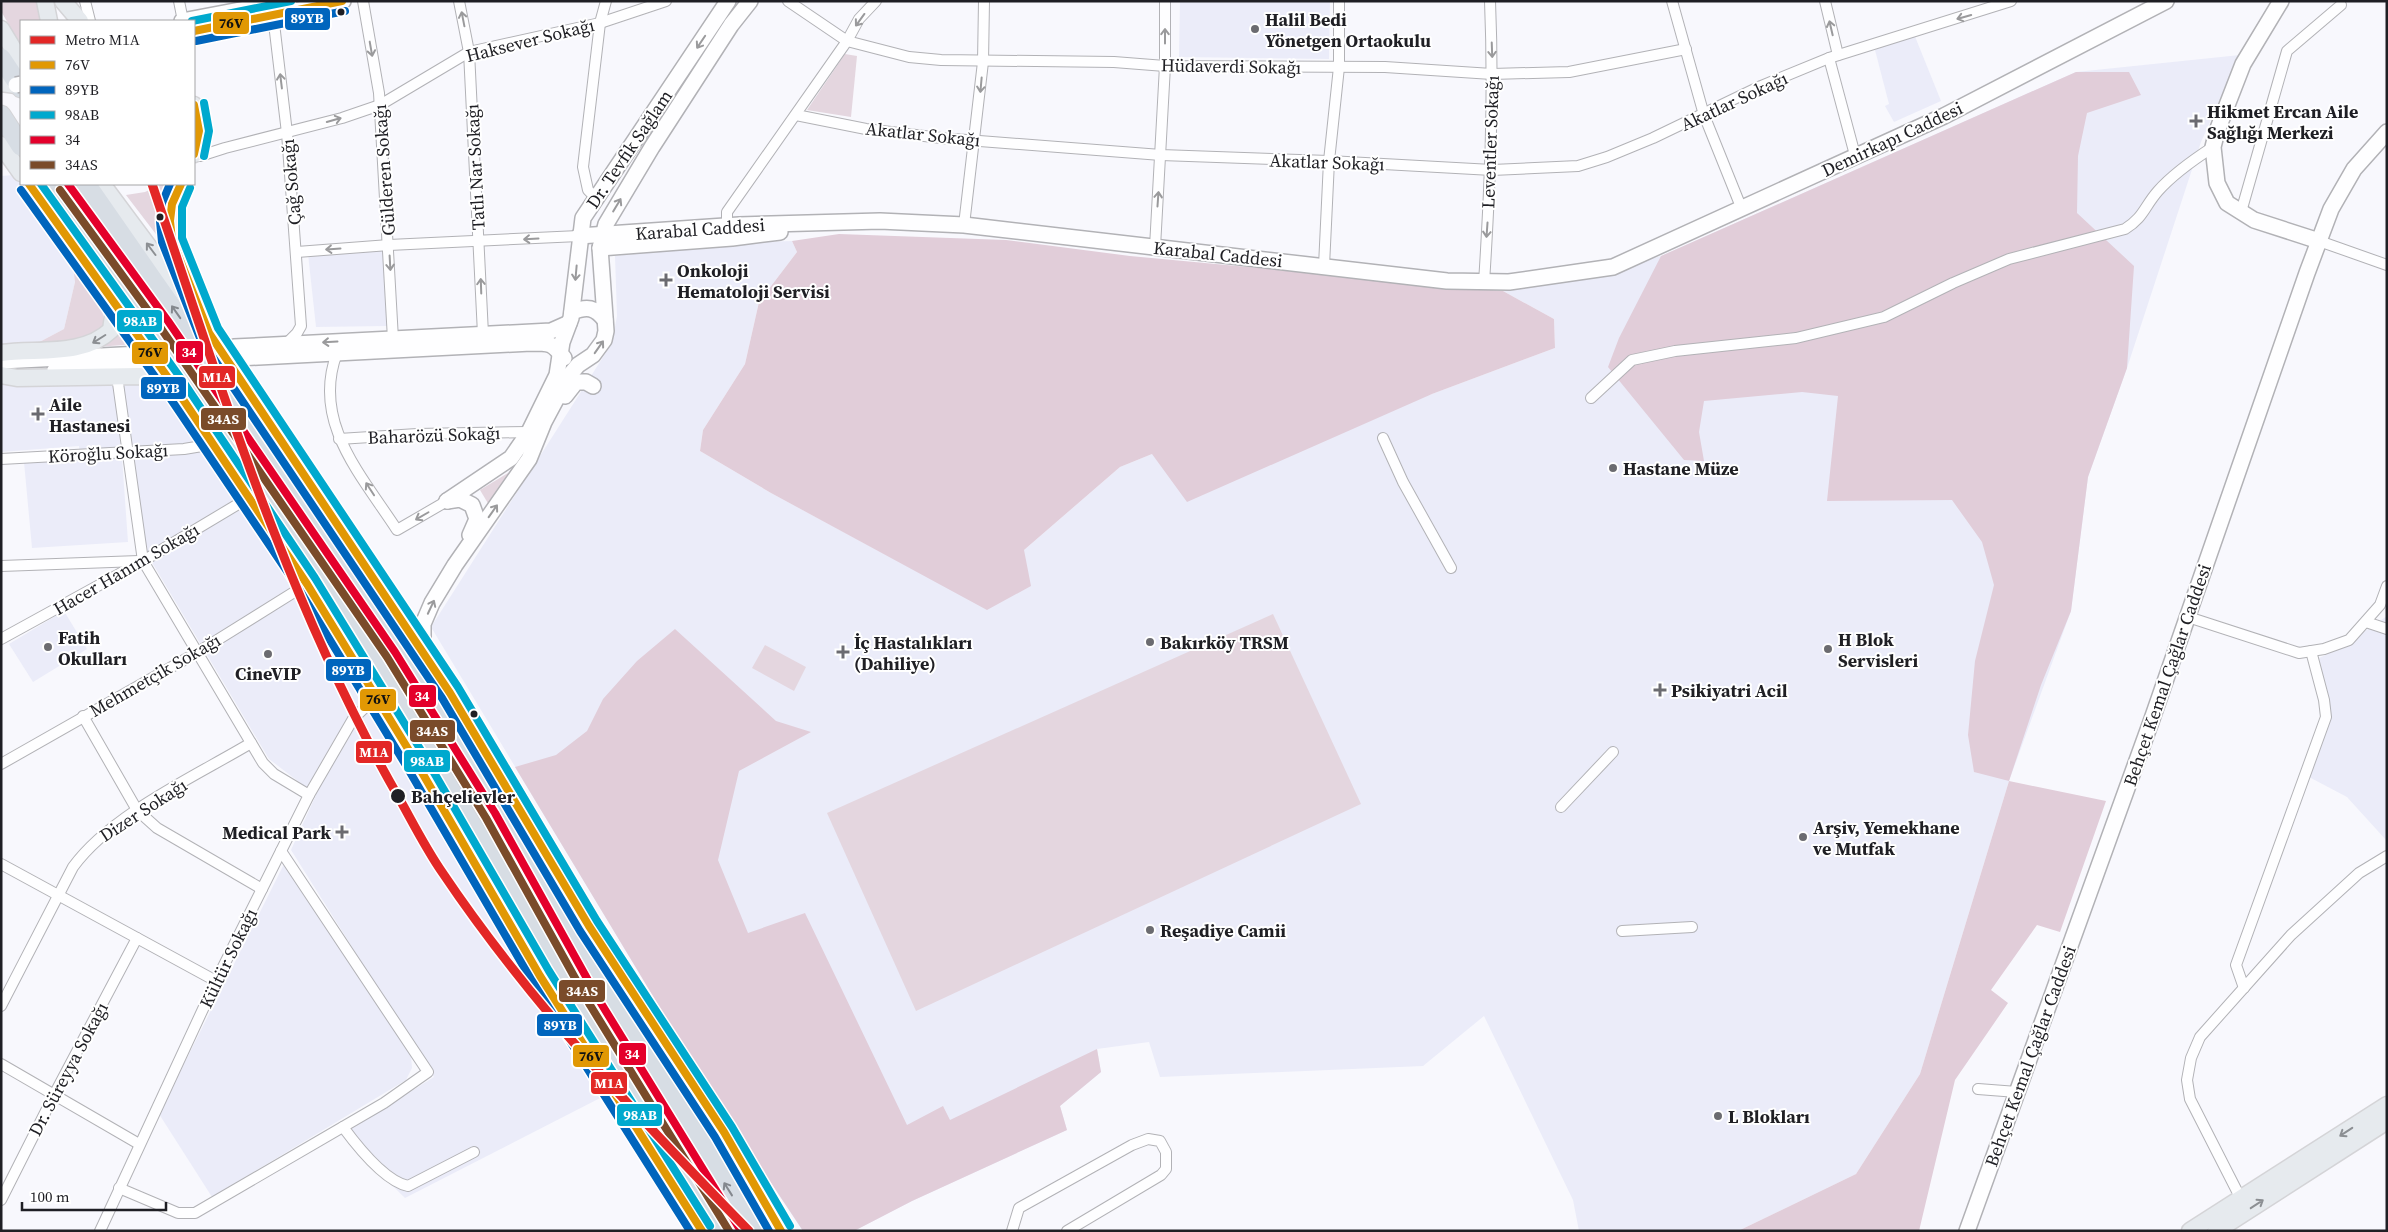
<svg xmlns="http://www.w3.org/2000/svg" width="2388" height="1232" viewBox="0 0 2388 1232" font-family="'Source Serif 4',serif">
  <rect width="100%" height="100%" fill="#f8f8fd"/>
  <g fill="#ebecf9">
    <polygon points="1180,1 1330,1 1329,59 1179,57"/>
    <polygon points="1914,34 1941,101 1894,122 1885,106 1889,104 1875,50"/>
    <polygon points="2240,55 2201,142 2127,368 2088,477 2071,611 2009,781 1920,1074 1856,1174 1738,1231 1579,1231 1573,1200 1484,1016 1423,1066 1160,1077 1149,1042 1097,1049 1101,1072 1060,1106 1067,1130 912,1201 854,1231 803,1231 712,1094 431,627 612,343 617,316 615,256 736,243 792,241 797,252 759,302 745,364 703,430 700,451 771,493 987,609 1024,550 1120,467 1152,454 1432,394 1555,348 1554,319 1503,291 1587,276 1661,256 2076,72"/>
    <polygon points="14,175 72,259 75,282 64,329 30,347 1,349 1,176"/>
    <polygon points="385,249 387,326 316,327 308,254"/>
    <polygon points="149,379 170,389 364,691 608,1094 405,1198 341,1135 434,1077 291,850 316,795 269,759 147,554 133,456 102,458 122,458 128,542 32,548 24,462 80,460 79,446 1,452 1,382"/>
    <polygon points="64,611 87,649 33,682 9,644"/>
    <polygon points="2387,616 2387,841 2347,797 2309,777 2331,719 2319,658 2339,649"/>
    <polygon points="284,864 411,1055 412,1068 406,1080 212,1197 159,1114"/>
  </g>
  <g fill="#e4d6df">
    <polygon points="1,1 36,1 40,7 41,21 21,21 21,46 1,11"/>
    <polygon points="845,54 857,56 851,117 807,110"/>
    <polygon points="162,184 171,184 162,205 162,242 126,195 145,192"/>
    <polygon points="72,259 101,299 104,323 95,337 30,347 64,329 75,282"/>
    <polygon points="119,320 136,344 97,347"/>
    <polygon points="513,470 489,505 480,490"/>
    <polygon points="1273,614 1361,804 916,1011 827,813"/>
    <polygon points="765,645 806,667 794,691 752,668"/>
  </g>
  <g fill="#e1cdd9">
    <polygon points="2076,72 2129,72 2141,95 2087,113 2078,156 2077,213 2134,266 2127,368 2088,477 2071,611 2041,685 2009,781 2106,801 2060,932 2037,925 1991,990 2008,1003 1955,1080 1919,1231 1738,1231 1856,1174 1920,1074 2009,781 1974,772 1968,735 1975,661 1994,585 1982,542 1952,500 1827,501 1838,396 1802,392 1704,401 1699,432 1704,461 1684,460 1608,367 1619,338 1661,256"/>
    <polygon points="839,234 1006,240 1130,256 1503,291 1554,319 1555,348 1432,394 1187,502 1152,454 1120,467 1024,550 1031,586 987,610 771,493 700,451 703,430 745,364 759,302 797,252 792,241"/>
    <polygon points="675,629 776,721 811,732 739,771 718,860 748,933 805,913 907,1125 943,1106 950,1120 1097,1049 1101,1072 1060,1106 1067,1130 912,1201 854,1231 803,1231 712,1094 515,767 556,755 587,731 603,699 637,661"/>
  </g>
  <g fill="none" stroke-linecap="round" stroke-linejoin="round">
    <g stroke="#d7d7dc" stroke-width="15" stroke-dasharray="15 8" stroke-linecap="butt">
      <polyline points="158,353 210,349"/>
      <polyline points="166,364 218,360"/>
    </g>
    <g stroke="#b2b2b6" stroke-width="12">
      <g id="street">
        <polyline points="85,1 90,21"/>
        <polyline points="179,1 183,21"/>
        <polyline points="363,1 379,93 393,339"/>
        <polyline points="459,1 469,52 483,334"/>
        <polyline points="788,1 847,41 909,57 941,60 1114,62 1165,66 1385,67 1492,74 1569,72 1686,49"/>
        <polyline points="1672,1 1704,115 1741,207"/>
        <polyline points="1825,1 1838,55"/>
        <polyline points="273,15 287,133 301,326 297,333 286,344"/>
        <polyline points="1829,58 1855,155"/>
        <polyline points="796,115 866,129 941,138 1161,155 1329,161 1492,170 1578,166 1607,157 1653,138 1761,86 1829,58 2011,1"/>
        <polyline points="200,156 225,148 342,118 380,105 469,52 600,23 666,1"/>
        <polyline points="595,197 588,190 583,167 600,23 606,1"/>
        <polyline points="2241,212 2287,51 2341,5"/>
        <polyline points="964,225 983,62 984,1"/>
        <polyline points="727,226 727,212 847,41 859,19 876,1"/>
        <polyline points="2319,241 2387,265"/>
        <polyline points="1155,247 1165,66 1165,1"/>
        <polyline points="297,252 389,245 579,236"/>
        <polyline points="1324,266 1329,161 1339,67 1339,1"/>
        <path d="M 1484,283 C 1490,188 1494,97 1490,1"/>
        <path d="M 337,353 C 311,422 362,476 397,530 L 447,501"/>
        <polyline points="117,376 143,561 263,763 274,774 309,795"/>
        <path d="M 1591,398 L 1632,360 L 1675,351 L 1796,338 L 1884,317 L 1953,283 L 2009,259 L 2125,229 C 2144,217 2144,207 2158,191 C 2173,174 2193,160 2213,147"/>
        <polyline points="1383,438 1403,482 1451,568"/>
        <polyline points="339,439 417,434 529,432"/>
        <polyline points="1,459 184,449 214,444"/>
        <polyline points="1,566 139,561"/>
        <polyline points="2188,617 2299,653 2324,649 2349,640 2380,605 2387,586"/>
        <polyline points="2366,622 2387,629"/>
        <polyline points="1,639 143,561 250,497"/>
        <polyline points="83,716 137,810 157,828 262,889"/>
        <polyline points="1,764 198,652 307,584"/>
        <polyline points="1561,807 1613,752"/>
        <polyline points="1,864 216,981"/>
        <polyline points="1622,931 1692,927"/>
        <polyline points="2244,988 2236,965 2326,717 2324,700 2311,651"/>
        <path d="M 1,1006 L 73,867 C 112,814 194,777 251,743"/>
        <polyline points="1,1064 139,1144"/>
        <polyline points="1978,1089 2017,1092"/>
        <path d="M 343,1127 C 357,1146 385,1181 408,1186 L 474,1152"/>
        <polyline points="119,1188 178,1213 195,1213 384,1103 428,1072 281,851"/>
        <polyline points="2241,1199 2190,1099 2187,1080 2191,1058 2200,1037 2291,935 2359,873 2387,856"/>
        <polyline points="1,1200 54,1095 137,938"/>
        <polyline points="100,1231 216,981 309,795 353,719 376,697"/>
        <polyline points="1012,1231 1019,1208 1132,1145 1148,1139 1160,1141 1166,1152 1166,1169 1161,1175 1067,1231"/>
      </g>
    </g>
    <g stroke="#b2b2b6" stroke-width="18">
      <g id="secondary">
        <polyline points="2281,1 2243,64 2217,131 2213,147 2217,183 2227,203 2254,220 2319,241"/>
        <polyline points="182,21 288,1"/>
        <polyline points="194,31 343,1"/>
        <polyline points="579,236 739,225 880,221 964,225 1447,281 1509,282 1613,267 1944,116 2166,1"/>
        <polyline points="600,248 732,238 780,232"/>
        <path d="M 572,312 C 587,306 595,307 605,320"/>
        <polyline points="234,347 551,331 569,323"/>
        <path d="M 238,358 L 531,343 C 551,343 552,343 564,358"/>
        <polyline points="1,361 141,354"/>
        <polyline points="55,370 145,365"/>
        <polyline points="565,396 576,382 586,382 593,386"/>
        <polyline points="447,501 511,458 529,432 557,375 562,342 571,318 583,218 728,1"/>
        <polyline points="447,501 460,499 472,505 477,519 470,535"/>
        <polyline points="423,653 423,624 432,603 455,565 529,459 544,422 568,377 578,365 593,355 604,340 606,331 600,248 606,224 652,147 731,25 750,1"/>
        <polyline points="1967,1231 2152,719 2307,273 2331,209 2354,169 2387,132"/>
      </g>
    </g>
    <g stroke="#d4d4d7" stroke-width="19">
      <g id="primary">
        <polyline points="45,1 49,21"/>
        <polyline points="63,1 80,21"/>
        <polyline points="1,29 21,62"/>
        <polyline points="1,83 16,85"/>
        <polyline points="194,105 199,131 194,154"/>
        <polyline points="1,145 21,173"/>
        <polyline points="29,184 174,386 307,584 413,757 540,976 634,1126"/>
        <polyline points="102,184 183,293 450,693 589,926 724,1132 752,1181"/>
        <path d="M 181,184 C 161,228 177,257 194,298"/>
        <path d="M 1,353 C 37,348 83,357 111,330 L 114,309 L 111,299"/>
        <polyline points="1,375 17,378 139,376 158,378 174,386"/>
        <polyline points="648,1146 702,1231"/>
        <polyline points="2190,1231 2387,1105"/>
        <polyline points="2216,1231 2387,1121"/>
      </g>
    </g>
    <g stroke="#d4d4d7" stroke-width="21">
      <g id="highway">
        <polyline points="1,58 21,88"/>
        <polyline points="1,115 21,146"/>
        <polyline points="46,184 156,333 336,603 720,1231"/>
        <polyline points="86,184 219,375 397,640 473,760 594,971 754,1231"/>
        <polyline points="640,1027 657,1048 774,1231"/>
        <polyline points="632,1112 655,1155"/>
      </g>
    </g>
    <use href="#street" stroke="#fefeff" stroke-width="10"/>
    <use href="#secondary" stroke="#fefeff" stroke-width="15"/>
    <use href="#primary" stroke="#e6eaee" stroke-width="16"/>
    <use href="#highway" stroke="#d7dde4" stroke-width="19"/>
    <g stroke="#b2b2b6" stroke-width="18" stroke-linecap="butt">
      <polyline id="secondary-bridge" points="16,85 21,84"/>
    </g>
    <use href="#secondary-bridge" stroke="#fefeff" stroke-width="15"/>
    <g stroke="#fff" stroke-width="11">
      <g id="bus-1">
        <polyline points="194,31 342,1"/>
        <polyline points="194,105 199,131 194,154"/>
        <polyline points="29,184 174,386 307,584 413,757 540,976 702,1231"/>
        <polyline points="181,184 172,204 170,221 172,240 209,333 450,693 589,926 724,1132 781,1231"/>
      </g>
    </g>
    <g stroke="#fff" stroke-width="11">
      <g id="bus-2">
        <polyline points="196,41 345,11"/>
        <polyline points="170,184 162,203 160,221 162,242 200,338 442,698 580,931 715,1137 769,1231"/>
        <polyline points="21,190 166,392 299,589 404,762 532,981 690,1231"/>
      </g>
    </g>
    <g stroke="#fff" stroke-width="11">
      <g id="bus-3">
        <polyline points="192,21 291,1"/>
        <polyline points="204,156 209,131 204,103"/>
        <polyline points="41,184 182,380 315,578 422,752 549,971 710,1226"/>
        <polyline points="190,188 182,207 182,238 218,328 458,687 597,921 732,1127 790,1226"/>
      </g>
    </g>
    <g stroke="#fff" stroke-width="11">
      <polyline id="bus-4" points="68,184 168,321 395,652 495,813 599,1000 741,1231"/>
    </g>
    <g stroke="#fff" stroke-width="11">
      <polyline id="bus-5" points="60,190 160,327 387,657 486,818 590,1005 729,1231"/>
    </g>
    <use href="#bus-1" stroke="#e19804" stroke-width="8"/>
    <use href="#bus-2" stroke="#0065bd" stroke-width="8"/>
    <use href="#bus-3" stroke="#00a9ce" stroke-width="8"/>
    <use href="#bus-4" stroke="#e4002b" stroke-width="8"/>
    <use href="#bus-5" stroke="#7a4b2a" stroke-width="8"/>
    <g stroke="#fff" stroke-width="12">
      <path id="metro-1" d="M 152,184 C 223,393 288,605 399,798 C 413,823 426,849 442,872 C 530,1003 639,1118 749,1231"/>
    </g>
    <use href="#metro-1" stroke="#e32726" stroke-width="9"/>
  </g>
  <defs><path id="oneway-shaft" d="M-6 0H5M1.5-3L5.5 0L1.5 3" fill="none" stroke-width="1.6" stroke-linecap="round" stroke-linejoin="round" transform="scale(1.25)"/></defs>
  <g stroke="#9a9a9c">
    <use href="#oneway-shaft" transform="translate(1964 17) rotate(164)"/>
    <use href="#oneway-shaft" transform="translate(463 19) rotate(-101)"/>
    <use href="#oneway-shaft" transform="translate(860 20) rotate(126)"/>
    <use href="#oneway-shaft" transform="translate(1831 28) rotate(-103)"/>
    <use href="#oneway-shaft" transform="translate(1165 36) rotate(-90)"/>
    <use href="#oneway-shaft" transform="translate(701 42) rotate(124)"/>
    <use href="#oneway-shaft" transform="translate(371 49) rotate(80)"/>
    <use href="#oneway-shaft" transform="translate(1492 50) rotate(88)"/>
    <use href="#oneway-shaft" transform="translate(281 81) rotate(-97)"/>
    <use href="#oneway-shaft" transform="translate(981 85) rotate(95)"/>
    <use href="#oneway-shaft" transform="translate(334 120) rotate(-16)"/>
    <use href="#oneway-shaft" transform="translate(1158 199) rotate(-86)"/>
    <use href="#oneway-shaft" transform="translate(617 205) rotate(-59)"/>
    <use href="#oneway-shaft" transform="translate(1487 230) rotate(94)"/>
    <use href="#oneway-shaft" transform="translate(531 239) rotate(177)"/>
    <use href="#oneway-shaft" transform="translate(333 249) rotate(176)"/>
    <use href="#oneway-shaft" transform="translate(390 263) rotate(87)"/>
    <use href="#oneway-shaft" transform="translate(576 273) rotate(95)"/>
    <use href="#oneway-shaft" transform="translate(481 286) rotate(-92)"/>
    <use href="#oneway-shaft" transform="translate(330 342) rotate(177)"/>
    <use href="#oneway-shaft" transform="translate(599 347) rotate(-55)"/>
    <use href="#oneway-shaft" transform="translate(370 489) rotate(-123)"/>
    <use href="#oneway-shaft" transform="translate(493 511) rotate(-55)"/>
    <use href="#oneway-shaft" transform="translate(422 516) rotate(150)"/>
    <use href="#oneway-shaft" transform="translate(431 607) rotate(-65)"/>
  </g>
  <g stroke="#8c8f93">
    <use href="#oneway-shaft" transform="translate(151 249) rotate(-127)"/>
    <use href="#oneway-shaft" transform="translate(99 339) rotate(148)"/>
    <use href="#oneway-shaft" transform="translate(2346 1132) rotate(147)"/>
    <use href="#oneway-shaft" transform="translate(2257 1204) rotate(-33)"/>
  </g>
  <g stroke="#84888e">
    <use href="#oneway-shaft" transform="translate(176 312) rotate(-125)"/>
    <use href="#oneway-shaft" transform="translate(728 1189) rotate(-122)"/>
  </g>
  <g fill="#1f1f24" stroke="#fff" stroke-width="2">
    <circle cx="341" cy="12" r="4.5"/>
    <circle cx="160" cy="217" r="4.5"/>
    <circle cx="474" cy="714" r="4.5"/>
    <circle cx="398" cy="796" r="8"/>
  </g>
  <g fill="#6b6b70" stroke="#fff" stroke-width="2">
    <circle cx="1255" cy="29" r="5"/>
    <path d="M2193.5 113.5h5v5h5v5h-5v5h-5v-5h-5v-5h5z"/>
    <path d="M663.5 272.5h5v5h5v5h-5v5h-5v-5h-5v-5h5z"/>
    <path d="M35.5 406.5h5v5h5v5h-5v5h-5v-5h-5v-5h5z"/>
    <circle cx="1613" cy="468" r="5"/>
    <circle cx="1150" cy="642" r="5"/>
    <circle cx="48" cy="647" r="5"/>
    <circle cx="1828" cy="649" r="5"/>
    <path d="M840.5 644.5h5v5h5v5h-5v5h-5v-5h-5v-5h5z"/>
    <circle cx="268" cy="654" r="5"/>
    <path d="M1657.5 682.5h5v5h5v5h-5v5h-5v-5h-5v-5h5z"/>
    <path d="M339.5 824.5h5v5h5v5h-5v5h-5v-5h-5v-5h5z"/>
    <circle cx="1803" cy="837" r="5"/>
    <circle cx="1150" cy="930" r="5"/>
    <circle cx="1718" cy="1116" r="5"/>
  </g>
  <g text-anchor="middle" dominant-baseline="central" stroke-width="4" stroke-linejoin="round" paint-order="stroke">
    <g font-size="18" font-weight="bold" fill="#1f1f24" stroke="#fff" text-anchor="start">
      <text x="1265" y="19">Halil Bedi<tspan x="1265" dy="21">Yönetgen Ortaokulu</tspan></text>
      <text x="2207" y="111">Hikmet Ercan Aile<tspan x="2207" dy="21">Sağlığı Merkezi</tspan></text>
      <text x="677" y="270">Onkoloji<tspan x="677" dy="21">Hematoloji Servisi</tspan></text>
      <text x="49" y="404">Aile<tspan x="49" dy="21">Hastanesi</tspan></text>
      <text x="1623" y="468">Hastane Müze</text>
      <text x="58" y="637">Fatih<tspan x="58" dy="21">Okulları</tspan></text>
      <text x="1838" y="639">H Blok<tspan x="1838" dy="21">Servisleri</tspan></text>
      <text x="854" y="642">İç Hastalıkları<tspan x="854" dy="21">(Dahiliye)</tspan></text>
      <text x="1160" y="642">Bakırköy TRSM</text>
      <text x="268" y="673" text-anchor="middle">CineVIP</text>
      <text x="1671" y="690">Psikiyatri Acil</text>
      <text x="1813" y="827">Arşiv, Yemekhane<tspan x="1813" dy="21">ve Mutfak</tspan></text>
      <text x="331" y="832" text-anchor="end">Medical Park</text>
      <text x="1160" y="930">Reşadiye Camii</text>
      <text x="1728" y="1116">L Blokları</text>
    </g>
    <g font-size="18" fill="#1f1f24" stroke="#fff">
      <text transform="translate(530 40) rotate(-14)">Haksever Sokağı</text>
      <text transform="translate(1231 66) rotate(1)">Hüdaverdi Sokağı</text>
      <text transform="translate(1734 101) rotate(-25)">Akatlar Sokağı</text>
      <text transform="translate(923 134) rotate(6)">Akatlar Sokağı</text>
      <text transform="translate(1892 139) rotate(-25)">Demirkapı Caddesi</text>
      <text transform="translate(1490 142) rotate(-88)">Leventler Sokağı</text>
      <text transform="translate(629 149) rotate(-56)">Dr. Tevfik Sağlam</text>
      <text transform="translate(1327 162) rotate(2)">Akatlar Sokağı</text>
      <text transform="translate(475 167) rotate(-93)">Tatlı Nar Sokağı</text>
      <text transform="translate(384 170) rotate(-94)">Gülderen Sokağı</text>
      <text transform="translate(291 182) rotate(-95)">Çağ Sokağı</text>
      <text transform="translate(700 229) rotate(-4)">Karabal Caddesi</text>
      <text transform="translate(1218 254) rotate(6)">Karabal Caddesi</text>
      <text transform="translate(434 435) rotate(-2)">Baharözü Sokağı</text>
      <text transform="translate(108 453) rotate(-3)">Köroğlu Sokağı</text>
      <text transform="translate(126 569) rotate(-30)">Hacer Hanım Sokağı</text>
      <text transform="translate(155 675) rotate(-30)">Mehmetçik Sokağı</text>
      <text transform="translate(2167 675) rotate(-71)">Behçet Kemal Çağlar Caddesi</text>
      <text transform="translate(143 810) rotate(-33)">Dizer Sokağı</text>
      <text transform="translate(228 958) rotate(-64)">Kültür Sokağı</text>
      <text transform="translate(2030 1056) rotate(-70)">Behçet Kemal Çağlar Caddesi</text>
      <text transform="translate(68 1069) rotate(-62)">Dr. Süreyya Sokağı</text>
    </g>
    <g font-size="18" font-weight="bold" fill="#1f1f24" stroke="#fff" text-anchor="start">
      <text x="411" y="796">Bahçelievler</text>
    </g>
  </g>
  <g stroke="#fff" stroke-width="2">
    <rect x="284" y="7" width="47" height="24" rx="5" fill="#0065bd"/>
    <rect x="212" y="11" width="38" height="24" rx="5" fill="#e19804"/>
    <rect x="116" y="309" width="47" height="24" rx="5" fill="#00a9ce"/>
    <rect x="175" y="340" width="29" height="24" rx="5" fill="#e4002b"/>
    <rect x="131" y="341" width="38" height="24" rx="5" fill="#e19804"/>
    <rect x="198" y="365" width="38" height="24" rx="5" fill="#e32726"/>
    <rect x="140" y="376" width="47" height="24" rx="5" fill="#0065bd"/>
    <rect x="200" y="407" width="47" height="24" rx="5" fill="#7a4b2a"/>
    <rect x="325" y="658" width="47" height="24" rx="5" fill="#0065bd"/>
    <rect x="408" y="684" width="29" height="24" rx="5" fill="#e4002b"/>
    <rect x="359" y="688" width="38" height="24" rx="5" fill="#e19804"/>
    <rect x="409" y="719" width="47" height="24" rx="5" fill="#7a4b2a"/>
    <rect x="355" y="740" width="38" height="24" rx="5" fill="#e32726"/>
    <rect x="403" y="749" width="48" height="24" rx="5" fill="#00a9ce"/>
    <rect x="558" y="979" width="48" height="24" rx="5" fill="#7a4b2a"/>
    <rect x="536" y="1013" width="47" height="24" rx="5" fill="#0065bd"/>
    <rect x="618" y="1042" width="29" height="24" rx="5" fill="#e4002b"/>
    <rect x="572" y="1044" width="38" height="24" rx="5" fill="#e19804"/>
    <rect x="590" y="1071" width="38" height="24" rx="5" fill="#e32726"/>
    <rect x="616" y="1103" width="47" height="24" rx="5" fill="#00a9ce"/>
  </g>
  <g font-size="14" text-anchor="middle" font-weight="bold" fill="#fff">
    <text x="307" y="23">89YB</text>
    <text x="140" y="326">98AB</text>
    <text x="189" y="357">34</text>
    <text x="217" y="382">M1A</text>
    <text x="163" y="393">89YB</text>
    <text x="223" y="424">34AS</text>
    <text x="348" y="675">89YB</text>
    <text x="422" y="701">34</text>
    <text x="432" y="736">34AS</text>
    <text x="374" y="757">M1A</text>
    <text x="427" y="766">98AB</text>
    <text x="582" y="996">34AS</text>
    <text x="560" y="1030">89YB</text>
    <text x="632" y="1059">34</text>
    <text x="609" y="1088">M1A</text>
    <text x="640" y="1120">98AB</text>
  </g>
  <g font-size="14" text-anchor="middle" font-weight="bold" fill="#111">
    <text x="231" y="28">76V</text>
    <text x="150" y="357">76V</text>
    <text x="378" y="704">76V</text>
    <text x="591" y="1061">76V</text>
  </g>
  <rect width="2388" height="1232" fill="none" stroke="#1f1f24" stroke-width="5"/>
  <rect x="20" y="20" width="175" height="165" fill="#ffffff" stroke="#a5a5a7"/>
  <rect x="30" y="36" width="25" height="8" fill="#e32726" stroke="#a5a5a7"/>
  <text x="65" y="45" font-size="15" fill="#1f1f24">Metro M1A</text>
  <rect x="30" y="61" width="25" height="8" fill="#e19804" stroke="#a5a5a7"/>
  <text x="65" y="70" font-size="15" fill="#1f1f24">76V</text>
  <rect x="30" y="86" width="25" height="8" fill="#0065bd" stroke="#a5a5a7"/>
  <text x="65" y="95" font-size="15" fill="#1f1f24">89YB</text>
  <rect x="30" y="111" width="25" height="8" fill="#00a9ce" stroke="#a5a5a7"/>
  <text x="65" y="120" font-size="15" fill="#1f1f24">98AB</text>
  <rect x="30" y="136" width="25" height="8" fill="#e4002b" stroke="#a5a5a7"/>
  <text x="65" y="145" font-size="15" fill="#1f1f24">34</text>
  <rect x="30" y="161" width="25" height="8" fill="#7a4b2a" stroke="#a5a5a7"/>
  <text x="65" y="170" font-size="15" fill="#1f1f24">34AS</text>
  <path d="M22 1202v8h144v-8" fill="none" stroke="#1f1f24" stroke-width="2.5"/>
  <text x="30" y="1202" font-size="15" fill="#1f1f24" stroke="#ffffff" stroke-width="4" paint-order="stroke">100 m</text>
</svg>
